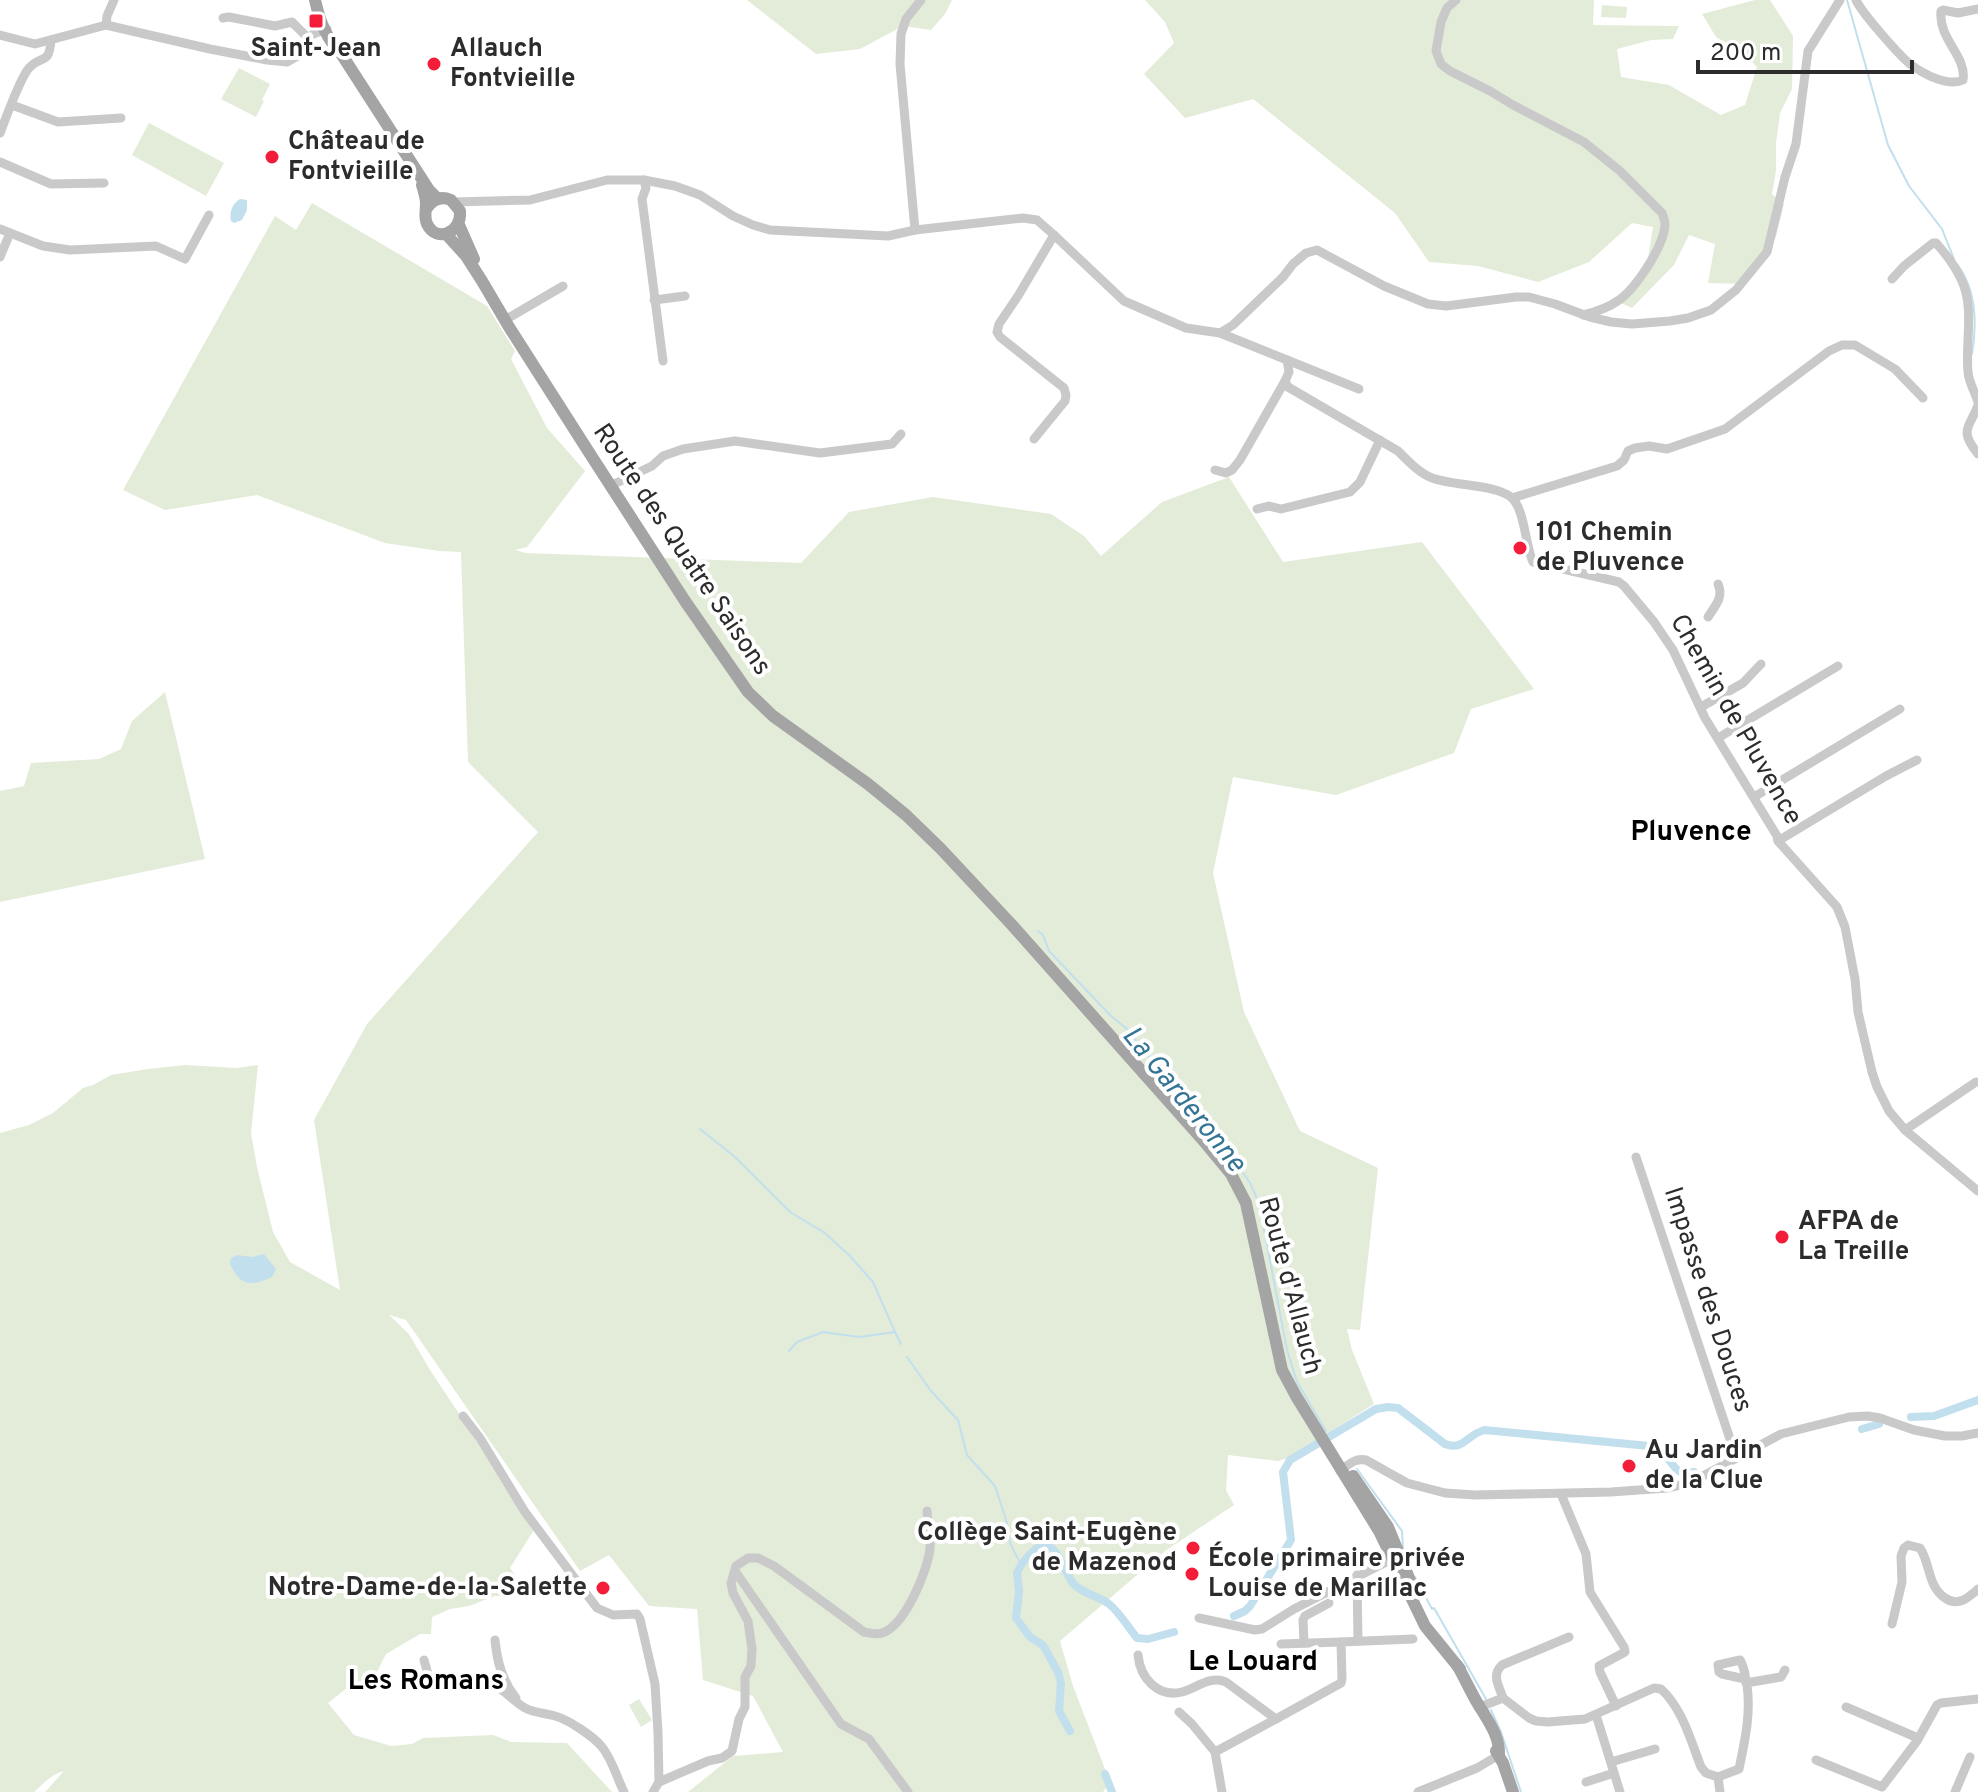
<svg xmlns="http://www.w3.org/2000/svg" width="1978" height="1792" viewBox="0 0 1978 1792" font-family="Overpass,sans-serif">
  <rect width="100%" height="100%" fill="#fff"/>
  <g fill="#e3ecd8">
    <polygon points="747,0 952,0 945,14 931,30 903,26 860,49 816,54"/>
    <polygon points="1145,0 1594,0 1593,25 1679,26 1673,39 1651,40 1617,49 1621,77 1669,85 1721,115 1745,105 1757,67 1744,53 1716,37 1702,14 1755,0 1770,0 1793,36 1792,89 1780,113 1776,143 1776,171 1772,194 1784,204 1776,237 1745,284 1708,283 1715,244 1689,235 1674,265 1632,308 1621,303 1648,259 1653,227 1632,223 1589,262 1538,282 1478,266 1429,262 1395,213 1253,99 1185,118 1144,74 1174,43 1165,22"/>
    <polygon points="1602,5 1627,7 1626,18 1601,17"/>
    <polygon points="239,68 270,84 262,100 264,101 256,117 221,99"/>
    <polygon points="149,123 224,163 206,196 132,155"/>
    <path d="M 312,203 L 487,306 L 515,351 L 511,359 L 547,428 L 585,471 L 527,547 L 515,550 L 526,553 L 801,563 L 849,512 L 933,497 L 1051,514 L 1084,536 L 1101,556 L 1162,502 L 1229,477 L 1283,562 L 1422,542 L 1534,689 L 1471,709 L 1454,753 L 1336,795 L 1233,777 L 1213,873 L 1244,1012 L 1300,1131 L 1378,1168 L 1360,1330 L 1347,1329 L 1352,1350 L 1374,1404 L 1288,1458 L 1278,1461 L 1228,1455 L 1226,1490 L 1234,1505 L 1165,1551 L 1060,1641 L 1073,1686 L 1110,1782 L 1103,1792 L 688,1792 L 733,1756 L 783,1752 L 753,1696 L 703,1680 L 697,1609 L 649,1606 L 609,1555 L 580,1571 L 406,1320 L 389,1315 L 409,1334 L 430,1370 L 535,1528 L 510,1568 L 532,1598 L 495,1596 L 469,1606 L 450,1609 L 432,1617 L 431,1634 L 420,1634 L 386,1654 L 373,1680 L 352,1684 L 328,1703 L 354,1735 L 391,1746 L 412,1744 L 423,1738 L 493,1735 L 511,1742 L 567,1743 L 612,1792 L 45,1792 L 64,1771 C 52,1774 43,1784 34,1792 L 0,1792 L 0,1133 L 29,1125 L 53,1113 L 83,1088 L 93,1085 L 111,1075 L 148,1069 L 185,1065 L 237,1068 L 258,1065 L 251,1133 L 257,1167 L 273,1232 L 290,1262 L 340,1290 L 314,1120 L 367,1024 L 538,832 L 468,762 L 461,552 L 439,551 L 385,543 L 257,495 L 165,510 L 123,490 L 275,216 L 296,230 Z"/>
    <polygon points="165,692 205,859 0,902 0,791 24,786 31,763 99,759 121,749 132,721"/>
    <polygon points="639,1699 652,1720 641,1727 629,1705"/>
  </g>
  <g fill="#c2dfee">
    <path d="M 240,199 L 247,200 L 247,210 L 242,220 L 234,223 L 231,221 C 229,212 232,204 240,199 Z"/>
    <path d="M 264,1254 L 276,1269 L 272,1277 C 251,1287 240,1286 230,1264 L 231,1258 L 237,1255 L 252,1257 Z"/>
  </g>
  <g fill="none" stroke-linecap="round" stroke-linejoin="round">
    <g stroke="#c2dfee" stroke-width="2">
      <polyline points="1847,0 1888,145 1909,186 1942,229 1954,259"/>
      <path d="M 1957,264 C 1976,289 1977,324 1972,354"/>
      <polyline points="1038,931 1043,935 1049,951 1112,1017 1126,1028 1239,1167 1250,1183 1259,1203 1287,1350 1297,1382 1326,1431"/>
      <polyline points="700,1129 735,1157 790,1212 825,1233 850,1256 873,1282 895,1332"/>
      <polyline points="789,1351 797,1342 823,1332 859,1337 895,1332 901,1344"/>
      <polyline points="907,1357 931,1391 958,1420 967,1455 995,1486 1007,1523 1010,1543 1021,1565"/>
      <polyline points="1357,1469 1402,1531 1403,1549"/>
      <polyline points="1415,1577 1432,1609 1434,1608 1486,1699"/>
      <polyline points="1491,1710 1501,1732 1521,1792"/>
    </g>
    <g stroke="#c2dfee" stroke-width="8">
      <polyline points="1911,1417 1934,1416 1978,1400"/>
      <polyline points="1862,1429 1879,1424"/>
      <path d="M 1234,1616 L 1245,1611 L 1250,1606 L 1291,1540 L 1283,1472 L 1290,1460 L 1376,1409 L 1388,1407 L 1398,1408 L 1445,1444 C 1463,1451 1467,1435 1484,1430 L 1649,1446 C 1655,1449 1662,1452 1666,1457 C 1677,1468 1676,1476 1694,1472"/>
      <path d="M 1070,1731 L 1059,1711 L 1061,1683 L 1058,1672 L 1043,1645 L 1030,1637 L 1016,1618 L 1019,1591 L 1017,1573 C 1021,1564 1036,1542 1048,1546 C 1058,1549 1066,1573 1072,1582 C 1081,1594 1098,1595 1109,1604 C 1120,1613 1128,1627 1137,1638 L 1148,1639 L 1174,1632"/>
      <polyline points="1105,1774 1112,1792"/>
    </g>
    <g stroke="#c9c9c9" stroke-width="9">
      <path d="M 1456,0 L 1447,8 L 1441,22 L 1436,51 L 1441,64 L 1450,71 L 1490,91 L 1513,105 L 1584,142 L 1620,171 L 1662,213 C 1664,218 1665,220 1665,225 C 1664,246 1636,288 1619,300 C 1608,308 1596,312 1583,315"/>
      <path d="M 1856,0 C 1862,13 1898,54 1910,64 C 1923,74 1948,87 1963,80 C 1967,56 1938,39 1941,11 L 1943,10 L 1958,13 L 1978,9"/>
      <polyline points="223,18 229,17 275,26 292,22 310,40"/>
      <polyline points="106,25 107,16 114,0"/>
      <polyline points="0,35 35,44 106,25 210,49 267,60 287,62 299,55 313,34 327,29"/>
      <polyline points="12,105 58,122 121,118"/>
      <path d="M 0,133 C 6,118 20,78 29,68 C 42,54 49,66 51,40"/>
      <polyline points="0,162 51,184 104,183"/>
      <polyline points="644,180 646,188 642,199 663,361"/>
      <path d="M 454,202 L 530,200 L 607,180 L 644,180 L 675,186 L 700,195 L 733,216 L 753,225 L 770,230 L 888,236 L 915,230 L 1023,218 L 1037,220 L 1054,235 L 1124,301 L 1186,328 L 1220,333 L 1287,360 L 1289,372 L 1285,381 L 1288,387 L 1398,451 C 1408,461 1419,473 1432,478 C 1453,486 1494,484 1511,497 C 1525,509 1525,545 1533,562 L 1619,582 L 1624,586 L 1654,622 L 1673,650 L 1705,718 L 1777,836 L 1778,841 L 1837,907 L 1845,927 L 1855,979 L 1858,1012 L 1872,1072 L 1877,1087 L 1889,1111 L 1905,1130 L 1978,1191"/>
      <polyline points="0,229 43,246 70,250 156,246 185,259 209,215"/>
      <polyline points="915,230 900,64 901,34 906,19 921,0"/>
      <polyline points="0,257 10,233"/>
      <path d="M 1892,279 L 1904,266 L 1933,243 L 1936,243 C 1945,253 1955,266 1961,279 C 1975,307 1965,341 1968,372 C 1969,383 1975,392 1978,402"/>
      <polyline points="654,300 685,296"/>
      <polyline points="505,320 563,286"/>
      <polyline points="1220,333 1233,325 1283,277 1293,264 1306,253 1317,250 1384,286 1428,304 1446,306 1516,297 1529,297 1555,304 1590,317 1611,322 1632,324 1670,321 1688,318 1711,310 1736,290 1767,252 1785,177 1796,144 1808,51 1840,0"/>
      <polyline points="1287,360 1359,389"/>
      <path d="M 1978,405 C 1970,428 1958,429 1978,454"/>
      <polyline points="1034,439 1065,401 1066,395 1064,388 1000,337 997,332 999,324 1018,296 1054,235"/>
      <polyline points="1215,470 1226,473 1232,470 1240,460 1285,381"/>
      <polyline points="610,486 652,466 663,456 683,449 735,441 820,453 892,444 901,434"/>
      <polyline points="1512,498 1617,466 1624,460 1628,451 1635,448 1649,446 1667,449 1725,429 1829,351 1842,345 1855,345 1895,369 1923,398"/>
      <polyline points="1257,509 1269,506 1281,509 1350,492 1360,482 1380,440"/>
      <path d="M 1708,617 C 1715,606 1724,597 1718,584"/>
      <polyline points="1701,707 1743,683 1761,664"/>
      <polyline points="1718,738 1838,666"/>
      <polyline points="1754,797 1900,709"/>
      <polyline points="1778,841 1886,776 1917,760"/>
      <polyline points="1905,1130 1976,1082"/>
      <polyline points="1636,1157 1736,1457"/>
      <polyline points="463,1416 480,1438 525,1512 597,1608 613,1615 637,1614 640,1619 655,1684 658,1733 659,1782 653,1792"/>
      <path d="M 1340,1471 C 1349,1464 1355,1458 1366,1460 L 1407,1483 L 1445,1493 L 1475,1495 L 1611,1492 L 1667,1488 L 1690,1483 L 1781,1434 L 1849,1417 L 1868,1416 L 1880,1418 L 1914,1430 L 1945,1436 L 1962,1436 L 1978,1433"/>
      <polyline points="1561,1494 1586,1554 1590,1592 1624,1647 1625,1652 1599,1666 1600,1672 1616,1706"/>
      <polyline points="735,1571 841,1724 869,1739 908,1792"/>
      <polyline points="1357,1575 1358,1641"/>
      <polyline points="1199,1618 1255,1630 1262,1629 1294,1609 1396,1557"/>
      <path d="M 1892,1624 L 1902,1582 L 1901,1556 L 1904,1548 L 1908,1545 L 1920,1548 C 1931,1565 1927,1585 1945,1598 C 1958,1607 1968,1598 1978,1589"/>
      <path d="M 495,1640 C 497,1662 502,1681 516,1698"/>
      <polyline points="1304,1643 1303,1620 1305,1616 1329,1603"/>
      <polyline points="1281,1644 1341,1642"/>
      <path d="M 1138,1655 C 1140,1678 1158,1698 1182,1692 C 1197,1688 1210,1675 1226,1682 L 1276,1719 L 1341,1683 L 1342,1679 L 1341,1642 L 1413,1639"/>
      <path d="M 424,1660 L 429,1678 L 433,1685 C 448,1683 482,1680 495,1686 C 506,1691 514,1702 525,1708 C 535,1713 545,1713 555,1716 C 569,1720 593,1736 602,1747 C 612,1759 617,1778 624,1792"/>
      <path d="M 1503,1698 C 1499,1686 1491,1675 1502,1665 L 1569,1637"/>
      <path d="M 1480,1707 L 1503,1698 L 1529,1718 L 1536,1721 L 1548,1722 L 1585,1719 L 1654,1688 L 1661,1689 C 1682,1708 1691,1741 1701,1767 L 1706,1773 L 1718,1777 L 1739,1769 C 1745,1740 1751,1714 1747,1685 C 1745,1676 1745,1668 1740,1660 L 1718,1665 L 1719,1672 L 1722,1674 L 1745,1679 L 1746,1683 L 1781,1677 L 1785,1670"/>
      <polyline points="1846,1707 1918,1738"/>
      <polyline points="1179,1712 1192,1724 1215,1752 1276,1719"/>
      <polyline points="1596,1715 1620,1792"/>
      <polyline points="1215,1752 1222,1792"/>
      <polyline points="1816,1760 1882,1787 1917,1741 1937,1705 1941,1703 1978,1699"/>
      <polyline points="1611,1762 1655,1749"/>
      <polyline points="1718,1777 1720,1792"/>
      <path d="M 659,1782 L 708,1761 L 722,1758 L 732,1751 L 739,1719 L 745,1707 L 745,1677 L 751,1666 L 752,1649 L 748,1621 L 733,1593 L 731,1583 L 736,1566 L 748,1558 L 758,1558 L 774,1566 L 864,1632 C 869,1633 876,1635 882,1633 C 905,1626 928,1570 930,1548 C 931,1536 928,1523 927,1511"/>
      <polyline points="1586,1782 1614,1773"/>
      <polyline points="1418,1792 1477,1768 1499,1755"/>
      <polyline points="1955,1792 1970,1757"/>
    </g>
    <g stroke="#a4a4a4" stroke-width="12">
      <path d="M 315,0 C 320,22 326,38 342,55 L 429,190 L 438,199"/>
      <path d="M 422,185 C 424,191 426,198 426,204 C 426,211 424,217 427,224 C 437,244 462,232 460,211 L 451,200 C 441,196 433,199 427,208"/>
      <polyline points="459,225 474,259"/>
      <polyline points="446,234 466,256 482,281 509,327 592,457 685,601 748,692 773,716 868,784 906,815 941,849 1012,925 1202,1139 1231,1174 1246,1203 1282,1370 1296,1396 1379,1531 1425,1626 1460,1669"/>
      <polyline points="1353,1476 1388,1527 1414,1590"/>
      <path d="M 1457,1665 C 1466,1680 1473,1698 1483,1712 C 1491,1725 1500,1739 1499,1755"/>
      <polyline points="1496,1751 1503,1763 1513,1792"/>
    </g>
  </g>
  <g fill="#f41d39" stroke="#fff" stroke-width="3">
    <rect x="308" y="13" width="16" height="16" rx="4"/>
    <circle cx="434" cy="64" r="8"/>
    <circle cx="272" cy="157" r="8"/>
    <circle cx="1520" cy="548" r="8"/>
    <circle cx="1782" cy="1237" r="8"/>
    <circle cx="1629" cy="1466" r="8"/>
    <circle cx="1193" cy="1548" r="8"/>
    <circle cx="1192" cy="1574" r="8"/>
    <circle cx="603" cy="1588" r="8"/>
  </g>
  <g text-anchor="middle" dominant-baseline="central" stroke-width="8" stroke-linejoin="round" paint-order="stroke">
    <g font-size="26" font-weight="bold" fill="#2c2c2c" stroke="#fff" text-anchor="start">
      <text x="316" y="49" text-anchor="middle">Saint-Jean</text>
      <text x="450" y="49">Allauch<tspan x="450" dy="30">Fontvieille</tspan></text>
      <text x="288" y="142">Château de<tspan x="288" dy="30">Fontvieille</tspan></text>
      <text x="1536" y="533">101 Chemin<tspan x="1536" dy="30">de Pluvence</tspan></text>
      <text x="1798" y="1222">AFPA de<tspan x="1798" dy="30">La Treille</tspan></text>
      <text x="1645" y="1451">Au Jardin<tspan x="1645" dy="30">de la Clue</tspan></text>
      <text x="1177" y="1533" text-anchor="end">Collège Saint-Eugène<tspan x="1177" dy="30">de Mazenod</tspan></text>
      <text x="1208" y="1559">École primaire privée<tspan x="1208" dy="30">Louise de Marillac</tspan></text>
      <text x="587" y="1588" text-anchor="end">Notre-Dame-de-la-Salette</text>
    </g>
    <g font-size="26" fill="#2c2c2c" stroke="#fff">
      <text transform="translate(681 550) rotate(56)">Route des Quatre Saisons</text>
      <text transform="translate(1735 720) rotate(60)">Chemin de Pluvence</text>
      <text transform="translate(1289 1286) rotate(75)">Route d'Allauch</text>
      <text transform="translate(1707 1300) rotate(72)">Impasse des Douces</text>
    </g>
    <g font-size="28" font-weight="bold" fill="#000" stroke="#fff">
      <text x="1691" y="833">Pluvence</text>
      <text x="1253" y="1663">Le Louard</text>
      <text x="426" y="1682">Les Romans</text>
    </g>
    <g font-size="28" font-style="italic" fill="#347494" stroke="#fff">
      <text transform="translate(1183 1100) rotate(51)">La Garderonne</text>
    </g>
  </g>
  <path d="M1698 60v12h214v-12" fill="none" stroke="#2c2c2c" stroke-width="4"/>
  <text x="1710" y="60" font-size="24" fill="#2c2c2c" stroke="#ffffff" stroke-width="6" paint-order="stroke">200 m</text>
</svg>
